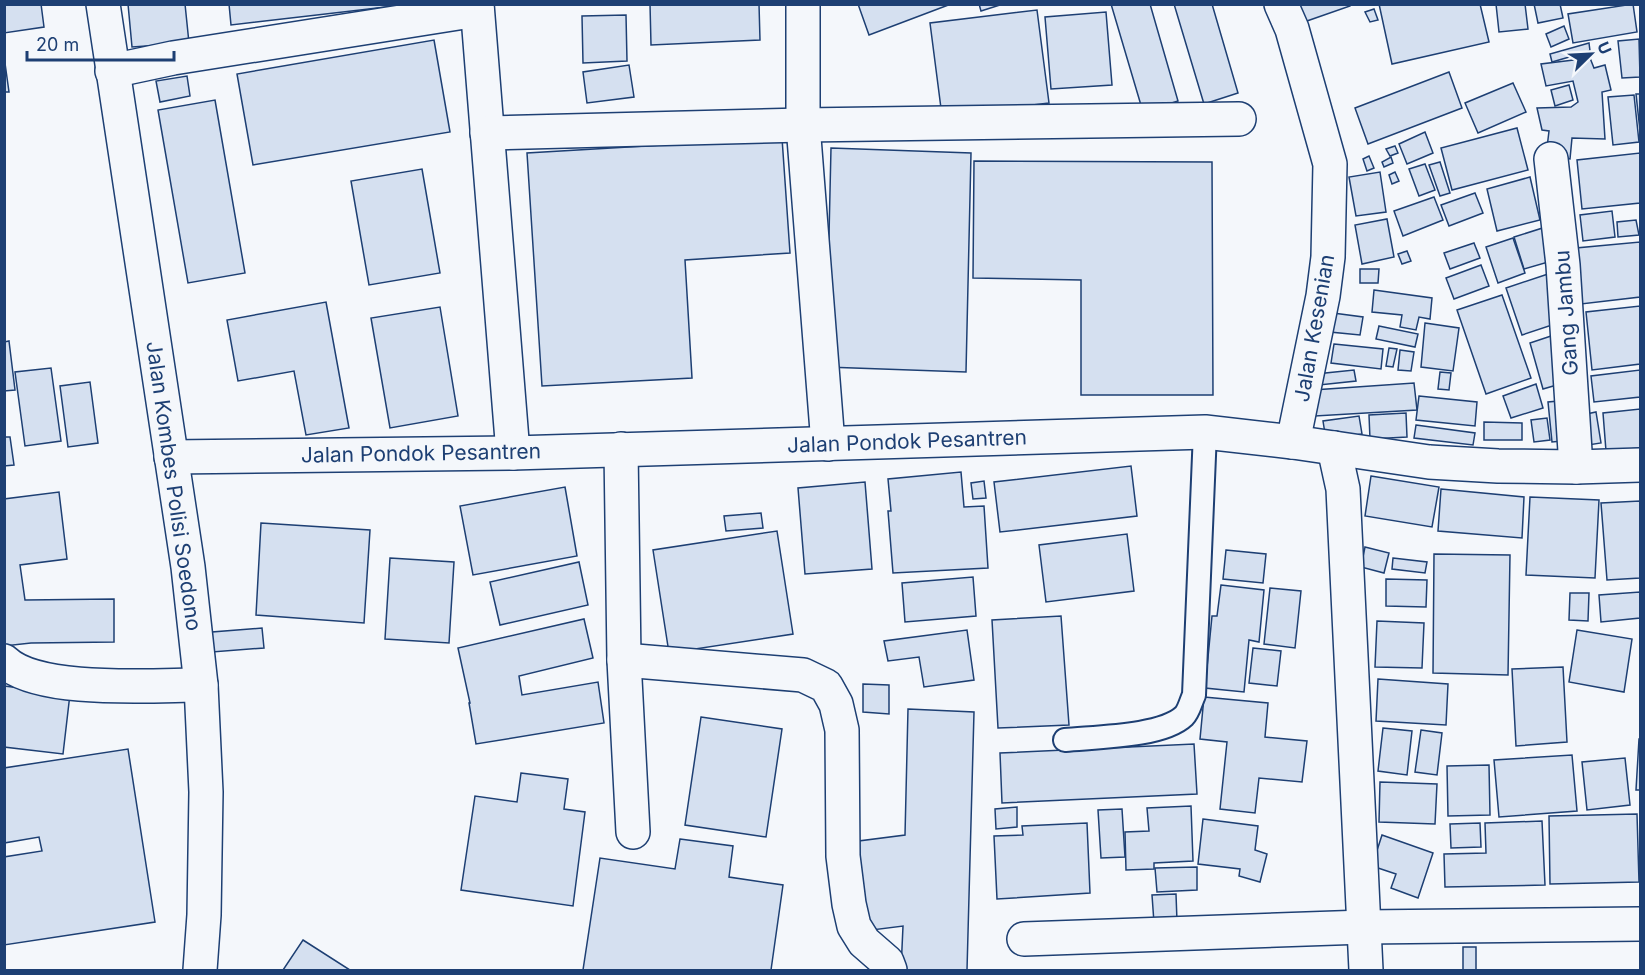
<svg xmlns="http://www.w3.org/2000/svg" width="1645" height="975" viewBox="0 0 1645 975" font-family="Inter,sans-serif">
  <rect width="100%" height="100%" fill="#f4f7fb"/>
  <g fill="#d5e0f0" stroke="#1d3f73" stroke-width="1.5">
    <polygon points="4,4 41,4 44,27 4,33"/>
    <polygon points="128,4 185,4 189,43 132,47"/>
    <polygon points="229,4 412,4 231,25"/>
    <polygon points="650,4 759,4 760,40 651,45"/>
    <polygon points="858,4 951,4 869,35"/>
    <polygon points="979,4 1003,4 981,11"/>
    <polygon points="1111,4 1150,4 1178,101 1143,112"/>
    <polygon points="1174,4 1212,4 1238,93 1204,104"/>
    <polygon points="1295,4 1350,4 1350,6 1304,22"/>
    <polygon points="1379,4 1480,4 1489,42 1392,64"/>
    <polygon points="1496,4 1525,4 1528,29 1499,32"/>
    <polygon points="1534,4 1560,4 1563,18 1538,23"/>
    <polygon points="1633,4 1637,32 1573,43 1568,14"/>
    <polygon points="1374,9 1378,20 1370,22 1365,12"/>
    <polygon points="1037,10 1049,103 942,116 930,23"/>
    <polygon points="1106,12 1112,85 1051,89 1045,17"/>
    <polygon points="626,15 627,61 583,63 582,16"/>
    <polygon points="1564,26 1569,39 1551,47 1546,34"/>
    <polygon points="1639,39 1640,77 1622,78 1618,41"/>
    <polygon points="434,40 450,132 253,165 237,74"/>
    <polygon points="1589,43 1590,51 1552,62 1550,54"/>
    <polygon points="4,56 9,92 4,92"/>
    <polygon points="1590,58 1594,68 1605,65 1611,90 1602,92 1605,139 1572,138 1570,159 1546,156 1549,131 1542,130 1537,108 1571,107 1578,102 1573,81 1546,86 1541,64"/>
    <polygon points="629,65 634,97 587,103 583,72"/>
    <polygon points="1449,72 1462,108 1368,144 1355,108"/>
    <polygon points="187,76 190,96 160,102 156,81"/>
    <polygon points="1513,83 1526,112 1478,133 1465,103"/>
    <polygon points="1569,85 1573,100 1555,106 1551,90"/>
    <polygon points="1636,94 1640,94 1640,131"/>
    <polygon points="1634,95 1639,142 1613,145 1608,97"/>
    <polygon points="215,100 245,273 188,283 158,110"/>
    <polygon points="1517,128 1528,170 1452,190 1441,148"/>
    <polygon points="1425,132 1433,153 1407,164 1399,144"/>
    <polygon points="782,138 790,253 685,260 692,378 542,386 527,153"/>
    <polygon points="1395,146 1398,153 1390,156 1386,149"/>
    <polygon points="831,148 971,153 966,372 826,367"/>
    <polygon points="1640,153 1640,203 1582,209 1577,160"/>
    <polygon points="1369,156 1374,168 1367,171 1363,159"/>
    <polygon points="1391,157 1393,163 1384,167 1382,162"/>
    <polygon points="974,161 1212,162 1213,395 1081,395 1081,280 973,278"/>
    <polygon points="1440,162 1450,193 1440,196 1429,165"/>
    <polygon points="1425,164 1435,190 1419,196 1409,169"/>
    <polygon points="422,169 440,273 369,285 351,181"/>
    <polygon points="1380,172 1386,212 1356,216 1349,177"/>
    <polygon points="1395,172 1399,181 1392,184 1389,175"/>
    <polygon points="1530,177 1540,220 1497,231 1487,189"/>
    <polygon points="1475,193 1483,213 1449,226 1441,205"/>
    <polygon points="1434,197 1443,220 1403,236 1394,211"/>
    <polygon points="1612,211 1615,237 1583,241 1580,215"/>
    <polygon points="1387,219 1394,257 1362,264 1355,225"/>
    <polygon points="1636,220 1639,235 1618,237 1617,222"/>
    <polygon points="1552,225 1562,258 1524,269 1514,237"/>
    <polygon points="1513,238 1525,273 1498,283 1486,247"/>
    <polygon points="1640,242 1640,297 1581,304 1576,248"/>
    <polygon points="1474,243 1480,258 1450,269 1444,253"/>
    <polygon points="1407,251 1411,261 1402,264 1398,254"/>
    <polygon points="1481,265 1489,286 1454,299 1446,278"/>
    <polygon points="1360,269 1379,269 1378,283 1360,283"/>
    <polygon points="1548,274 1564,321 1522,335 1506,288"/>
    <polygon points="1374,290 1432,298 1430,319 1419,317 1416,330 1400,327 1402,315 1372,312"/>
    <polygon points="1502,295 1531,378 1486,394 1457,310"/>
    <polygon points="326,302 349,428 306,435 294,371 238,381 227,320"/>
    <polygon points="1640,306 1640,364 1592,370 1586,312"/>
    <polygon points="440,307 458,416 390,428 371,318"/>
    <polygon points="1333,313 1363,317 1360,335 1330,332"/>
    <polygon points="1425,323 1459,328 1453,371 1421,367"/>
    <polygon points="1379,326 1418,334 1415,347 1376,339"/>
    <polygon points="1554,335 1567,382 1543,389 1530,343"/>
    <polygon points="9,341 15,390 4,391 4,342"/>
    <polygon points="1334,344 1383,349 1381,369 1331,363"/>
    <polygon points="1389,348 1397,349 1393,367 1386,366"/>
    <polygon points="1400,350 1414,352 1411,371 1398,370"/>
    <polygon points="51,368 61,441 25,446 15,372"/>
    <polygon points="1354,370 1356,381 1319,385 1316,374"/>
    <polygon points="1640,370 1640,397 1594,402 1591,376"/>
    <polygon points="1440,372 1451,373 1449,390 1438,389"/>
    <polygon points="90,382 98,443 68,447 60,386"/>
    <polygon points="1414,383 1417,410 1315,416 1313,390"/>
    <polygon points="1536,384 1543,408 1511,418 1503,396"/>
    <polygon points="1419,396 1477,402 1475,426 1416,420"/>
    <polygon points="1569,400 1573,440 1552,442 1548,402"/>
    <polygon points="1640,409 1640,448 1606,451 1603,413"/>
    <polygon points="1596,412 1601,443 1582,446 1577,416"/>
    <polygon points="1406,413 1407,437 1370,439 1369,415"/>
    <polygon points="1359,416 1362,434 1326,440 1323,421"/>
    <polygon points="1547,418 1550,440 1534,442 1531,420"/>
    <polygon points="1484,422 1522,423 1522,440 1484,440"/>
    <polygon points="1416,425 1475,433 1473,445 1414,438"/>
    <polygon points="4,437 10,437 14,465 4,466"/>
    <polygon points="1131,466 1137,516 1000,532 994,482"/>
    <polygon points="961,472 964,507 984,506 988,568 893,573 888,511 891,511 888,479"/>
    <polygon points="1371,476 1439,487 1432,527 1365,516"/>
    <polygon points="984,481 986,498 973,499 971,483"/>
    <polygon points="865,482 872,569 805,574 798,488"/>
    <polygon points="565,487 577,556 473,575 460,506"/>
    <polygon points="1441,489 1524,497 1522,538 1438,531"/>
    <polygon points="59,492 67,559 20,565 25,600 114,599 114,642 31,643 4,646 4,499"/>
    <polygon points="1530,497 1599,500 1595,578 1526,575"/>
    <polygon points="1640,501 1640,578 1607,580 1601,503"/>
    <polygon points="761,513 763,528 726,531 724,516"/>
    <polygon points="261,523 370,530 364,623 256,615"/>
    <polygon points="777,531 793,634 669,653 653,550"/>
    <polygon points="1127,534 1134,591 1046,602 1039,545"/>
    <polygon points="1365,547 1389,553 1384,573 1361,567"/>
    <polygon points="1226,550 1266,554 1263,583 1223,579"/>
    <polygon points="1434,554 1510,555 1508,675 1433,673"/>
    <polygon points="390,558 454,562 449,643 385,639"/>
    <polygon points="1393,558 1427,562 1425,573 1392,569"/>
    <polygon points="579,562 588,605 500,625 490,582"/>
    <polygon points="973,577 976,616 905,622 902,583"/>
    <polygon points="1386,579 1427,580 1426,607 1386,606"/>
    <polygon points="1221,585 1264,590 1259,642 1249,640 1244,692 1205,688 1212,616 1217,616"/>
    <polygon points="1270,588 1301,591 1295,648 1264,644"/>
    <polygon points="1640,592 1640,618 1601,622 1599,595"/>
    <polygon points="1570,593 1589,593 1588,621 1569,620"/>
    <polygon points="1061,616 1069,725 998,728 992,620"/>
    <polygon points="584,619 593,658 519,676 522,695 598,682 604,723 476,744 469,703 470,703 458,648"/>
    <polygon points="1377,621 1424,623 1422,668 1375,667"/>
    <polygon points="262,628 264,648 212,652 212,632"/>
    <polygon points="967,630 974,680 924,687 919,657 888,661 884,641"/>
    <polygon points="1577,630 1632,639 1624,692 1569,682"/>
    <polygon points="1253,648 1281,651 1277,686 1249,683"/>
    <polygon points="1563,667 1567,742 1516,746 1512,669"/>
    <polygon points="1378,679 1448,684 1446,725 1376,721"/>
    <polygon points="863,684 889,685 889,714 863,712"/>
    <polygon points="4,686 70,694 63,754 4,747"/>
    <polygon points="1204,697 1268,703 1265,737 1307,741 1302,782 1259,778 1255,813 1220,809 1227,742 1200,739"/>
    <polygon points="908,709 974,712 967,970 901,970 903,926 864,931 851,842 905,835"/>
    <polygon points="701,717 782,729 766,837 685,825"/>
    <polygon points="1383,728 1412,731 1407,775 1378,771"/>
    <polygon points="1421,730 1442,733 1437,775 1415,772"/>
    <polygon points="1639,739 1640,739 1640,790 1636,790"/>
    <polygon points="1194,744 1197,794 1002,803 1000,753"/>
    <polygon points="128,749 155,922 4,945 4,857 42,851 39,837 4,843 4,768"/>
    <polygon points="1572,755 1577,811 1499,817 1494,760"/>
    <polygon points="1625,758 1630,805 1587,810 1582,762"/>
    <polygon points="1489,765 1490,815 1448,816 1447,766"/>
    <polygon points="521,773 568,779 564,809 585,812 573,906 461,890 475,796 517,802"/>
    <polygon points="1380,782 1437,784 1435,824 1379,822"/>
    <polygon points="1191,806 1193,861 1154,863 1154,869 1126,870 1125,832 1149,831 1147,808"/>
    <polygon points="1017,807 1017,827 996,829 995,809"/>
    <polygon points="1122,809 1125,857 1101,858 1098,810"/>
    <polygon points="1637,814 1639,882 1550,884 1549,816"/>
    <polygon points="1203,819 1258,826 1255,850 1267,854 1260,882 1239,876 1240,869 1198,864"/>
    <polygon points="1542,821 1545,885 1445,887 1444,854 1486,853 1485,823"/>
    <polygon points="1087,823 1090,893 997,899 994,836 1023,835 1022,826"/>
    <polygon points="1480,823 1481,847 1451,848 1450,824"/>
    <polygon points="1382,835 1433,853 1418,898 1391,888 1396,874 1372,866"/>
    <polygon points="680,839 733,846 729,877 783,885 771,970 583,970 600,858 675,869"/>
    <polygon points="1197,867 1197,890 1157,892 1155,868"/>
    <polygon points="1176,894 1177,921 1154,923 1152,895"/>
    <polygon points="303,940 350,970 283,970"/>
    <rect x="1463" y="947" width="13" height="23"/>
  </g>
  <g fill="none" stroke-linecap="round" stroke-linejoin="round">
    <g stroke="#1d3f73" stroke-width="26">
      <path id="service" d="M 1065,740 C 1094,737 1162,737 1184,716 C 1189,711 1191,701 1194,695 L 1205,432"/>
    </g>
    <g stroke="#1d3f73" stroke-width="36">
      <g id="minor">
        <polyline points="477,4 513,453"/>
        <polyline points="803,4 803,125 828,444"/>
        <polyline points="1281,4 1292,29 1330,164 1328,257 1323,296 1293,442"/>
        <polyline points="112,71 173,58 477,10"/>
        <polyline points="487,133 803,125 1239,119"/>
        <polyline points="1551,159 1563,265 1576,467"/>
        <polyline points="1334,448 1343,489 1366,970"/>
        <polyline points="621,449 624,660 633,832"/>
        <polyline points="171,457 513,453 1205,432 1293,442 1429,462 1498,466 1576,467 1640,465"/>
        <polyline points="624,660 803,675 826,686 836,704 842,730 843,856 849,904 854,926 864,942 887,962 890,970"/>
        <path d="M 4,661 C 38,694 154,685 201,685"/>
        <polyline points="1024,939 1364,927 1640,924"/>
      </g>
    </g>
    <g stroke="#1d3f73" stroke-width="36">
      <polyline id="tertiary" points="103,4 188,567 201,685 206,792 204,915 200,970"/>
    </g>
    <use href="#service" stroke="#f4f7fb" stroke-width="22"/>
    <use href="#minor" stroke="#f4f7fb" stroke-width="33"/>
    <use href="#tertiary" stroke="#f4f7fb" stroke-width="33"/>
  </g>
  <g text-anchor="middle" dominant-baseline="central" stroke-width="4.5" stroke-linejoin="round" paint-order="stroke">
    <g font-size="21" fill="#1d3f73" stroke="#f4f7fb">
      <text transform="translate(1566 313) rotate(-94)">Gang Jambu</text>
      <text transform="translate(1314 328) rotate(-80)">Jalan Kesenian</text>
      <text transform="translate(907 441) rotate(-2)">Jalan Pondok Pesantren</text>
      <text transform="translate(421 453) rotate(-1)">Jalan Pondok Pesantren</text>
      <text transform="translate(174 486) rotate(82)">Jalan Kombes Polisi Soedono</text>
    </g>
  </g>
  <rect width="1645" height="975" fill="none" stroke="#1d3f73" stroke-width="12"/>
  <g transform="translate(1591 54) rotate(66)" stroke="#f4f7fb" stroke-width="4.5" paint-order="stroke">
  <path d="M0-4.5L10 22L0 15L-10 22Z" fill="#1d3f73"/>
  <text y="-9" font-size="16" font-weight="bold" text-anchor="middle" fill="#1d3f73">U</text>
  </g>
  <path d="M27 51v9h147v-9" fill="none" stroke="#1d3f73" stroke-width="3"/>
  <text x="36" y="51" font-size="18" fill="#1d3f73" stroke="#f4f7fb" stroke-width="4.5" paint-order="stroke">20 m</text>
</svg>
